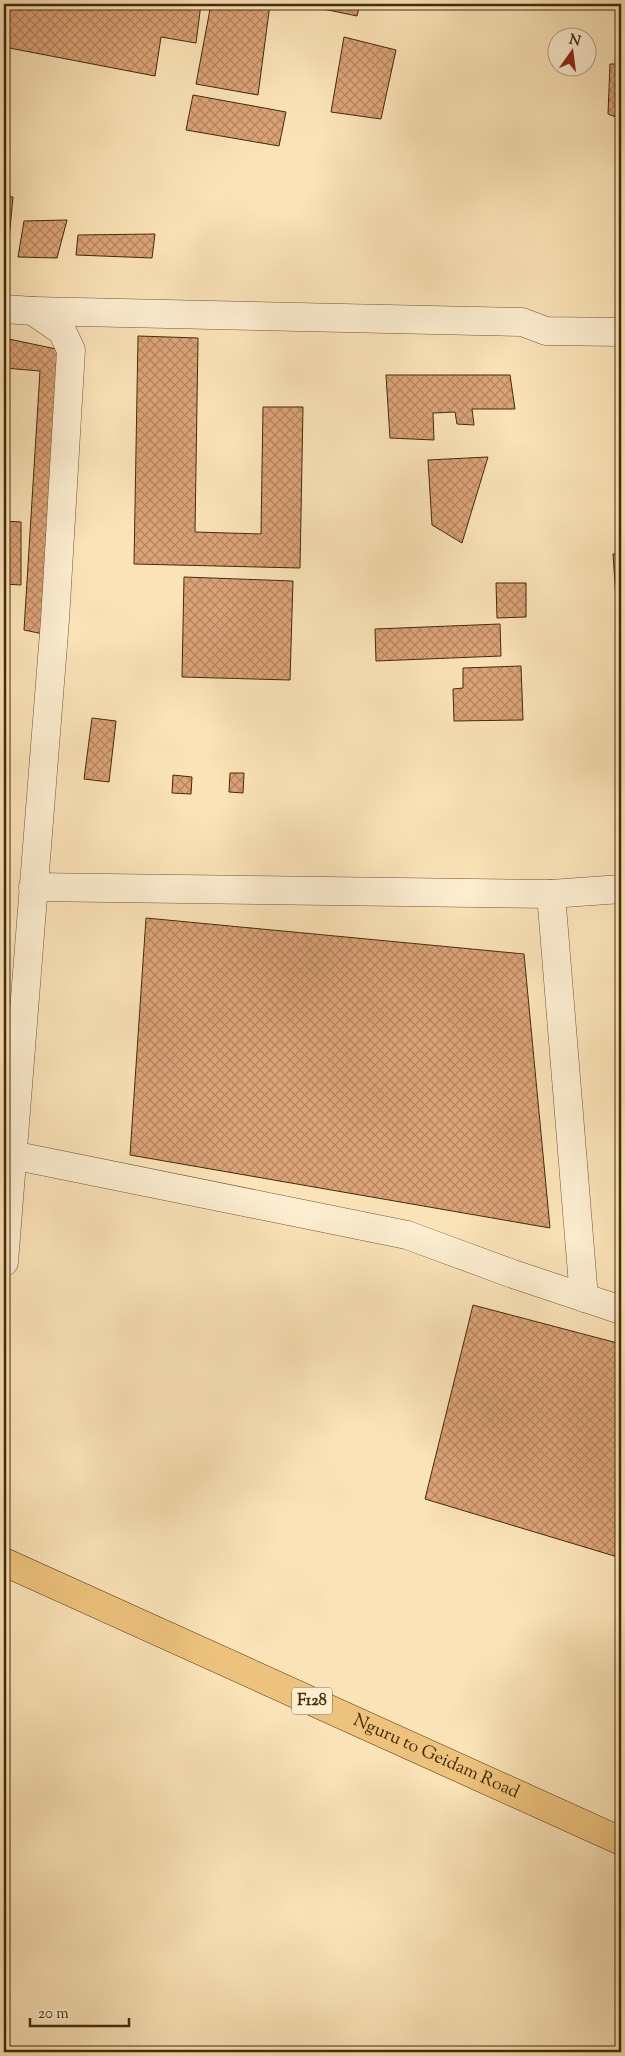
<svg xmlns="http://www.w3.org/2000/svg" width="625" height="2056" viewBox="0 0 625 2056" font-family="'Sorts Mill Goudy',serif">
  <defs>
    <pattern id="building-cross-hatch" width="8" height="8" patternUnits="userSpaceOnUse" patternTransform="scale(1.25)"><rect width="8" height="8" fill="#dca377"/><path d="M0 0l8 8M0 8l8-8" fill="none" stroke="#b48560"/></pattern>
  </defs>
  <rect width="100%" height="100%" fill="#fae3b7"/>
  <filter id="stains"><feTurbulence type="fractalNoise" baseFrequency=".004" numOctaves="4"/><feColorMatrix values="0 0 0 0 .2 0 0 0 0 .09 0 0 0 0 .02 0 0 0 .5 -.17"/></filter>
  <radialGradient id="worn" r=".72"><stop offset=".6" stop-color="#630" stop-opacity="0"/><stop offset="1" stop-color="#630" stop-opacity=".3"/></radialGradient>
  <g fill="url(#building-cross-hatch)" stroke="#432b08">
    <polygon points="4,4 201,4 196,43 161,37 155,76 4,47"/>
    <polygon points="211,4 270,4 258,95 196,84"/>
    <polygon points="299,4 360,4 357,16"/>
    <polygon points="344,37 396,50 381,119 331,112"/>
    <polygon points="610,64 621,64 621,119 608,114"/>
    <polygon points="193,95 286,112 279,146 186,130"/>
    <polygon points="4,196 13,197 9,239 4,238"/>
    <polygon points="67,220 57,258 18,257 24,221"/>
    <polygon points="155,234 152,258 76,255 78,235"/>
    <polygon points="138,336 198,338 195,532 261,534 263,407 303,407 300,568 134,564"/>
    <polygon points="4,338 61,350 53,636 24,630 40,371 4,368"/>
    <polygon points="386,375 510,375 515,409 472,409 474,425 457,424 455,412 433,413 434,440 390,438"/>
    <polygon points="488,457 462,543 432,525 428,460"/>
    <polygon points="4,521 21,522 21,585 4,584"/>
    <polygon points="621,553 621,628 618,628 613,554"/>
    <polygon points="184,577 293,581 290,680 182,677"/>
    <polygon points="496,583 526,583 526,617 497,618"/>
    <polygon points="500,624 501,656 376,661 375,629"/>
    <polygon points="521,666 523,720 454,721 453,689 463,688 463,668"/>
    <polygon points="92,718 116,721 109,782 84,779"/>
    <polygon points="230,773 244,773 243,793 229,792"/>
    <polygon points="173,775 192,777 191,794 172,793"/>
    <polygon points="146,918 524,954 550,1228 130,1155"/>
    <polygon points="473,1305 621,1344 621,1558 425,1499"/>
  </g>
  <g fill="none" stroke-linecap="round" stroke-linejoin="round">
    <g stroke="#715934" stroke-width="29">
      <g id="minor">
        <polyline points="4,309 33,311 62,331 71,350 55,620 4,1262"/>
        <polyline points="33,311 522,322 546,331 621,332"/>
        <polyline points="33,887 551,894 621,889"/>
        <polyline points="551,894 584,1298"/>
        <polyline points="12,1155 407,1235 513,1274 621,1310"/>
      </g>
    </g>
    <g stroke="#432b08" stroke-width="29">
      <g id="major">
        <path id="s1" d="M 4,1562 L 621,1841"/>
      </g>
    </g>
    <use href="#minor" stroke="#fcedd0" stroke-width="28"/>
    <use href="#major" stroke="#edc27c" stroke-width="28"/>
  </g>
  <g text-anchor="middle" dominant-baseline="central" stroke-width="5" stroke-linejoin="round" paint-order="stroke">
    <rect fill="#fcedd0" stroke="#7a6544" stroke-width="1" x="292" y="1687.5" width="40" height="27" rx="4"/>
    <g font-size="16" font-weight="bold" fill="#432b08">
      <text x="312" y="1701">F128</text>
    </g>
    <g font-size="18" fill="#432b08" stroke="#fcedd0">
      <text stroke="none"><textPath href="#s1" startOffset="474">Nguru to Geidam Road</textPath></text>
    </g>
  </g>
  <rect width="625" height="2056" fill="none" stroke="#fae3b7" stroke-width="20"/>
  <rect x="5" y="5" width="615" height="2046" fill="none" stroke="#432b08" stroke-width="2.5"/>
  <rect x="10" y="10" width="605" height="2036" fill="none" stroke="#432b08"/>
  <g transform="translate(572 52) rotate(14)"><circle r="24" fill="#fcedd0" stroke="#b29f80"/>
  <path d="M0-4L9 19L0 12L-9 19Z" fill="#8f2418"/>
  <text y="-8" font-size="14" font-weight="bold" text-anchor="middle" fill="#432b08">N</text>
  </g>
  <path d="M30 2018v8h99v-8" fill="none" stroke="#432b08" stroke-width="2.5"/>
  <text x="38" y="2018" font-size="15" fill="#432b08" stroke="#fcedd0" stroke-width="4" paint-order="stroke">20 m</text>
  <rect width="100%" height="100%" filter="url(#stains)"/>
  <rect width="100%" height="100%" fill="url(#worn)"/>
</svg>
